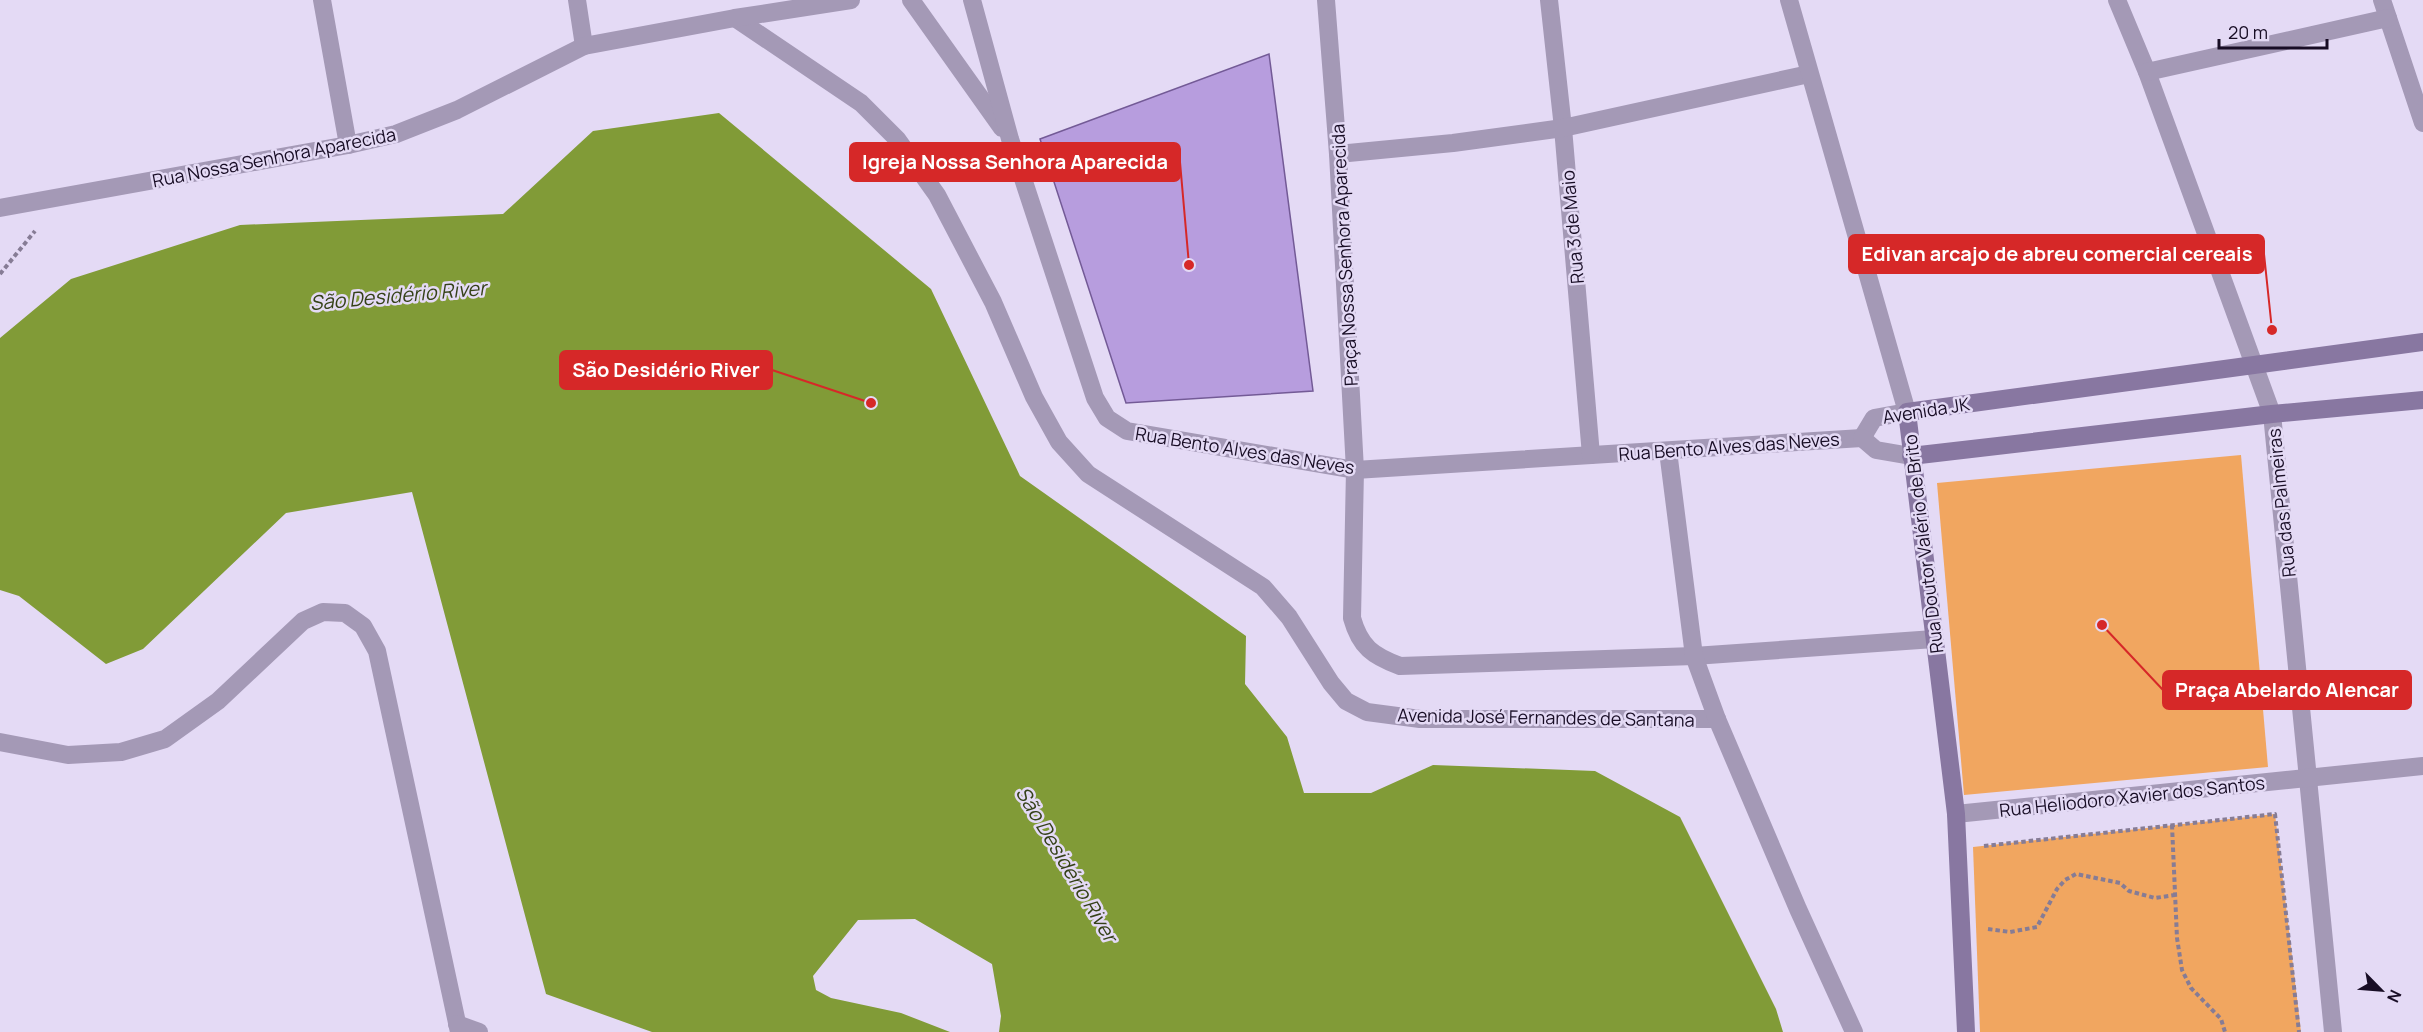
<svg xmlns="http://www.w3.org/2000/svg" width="2423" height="1032" viewBox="0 0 2423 1032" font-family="Manrope,sans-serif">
  <rect width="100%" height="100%" fill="#e4daf5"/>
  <g fill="#f1a660">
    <polygon points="2241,455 2268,767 1964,795 1937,483"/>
    <polygon points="2275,814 2301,1032 1980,1032 1973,847"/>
  </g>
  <polygon fill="#819b37" points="719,113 931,289 1020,476 1246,636 1245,684 1287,737 1304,793 1371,793 1433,765 1595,771 1680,817 1776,1009 1783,1032 999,1032 1001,1016 992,964 915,919 858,920 813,976 816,990 831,998 901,1013 950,1032 652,1032 546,994 412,492 286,513 143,649 106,664 19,596 0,590 0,338 71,279 240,225 503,214 593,131"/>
  <polygon fill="#b79dde" stroke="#735a96" stroke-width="1.5" points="1269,54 1313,391 1126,403 1040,139"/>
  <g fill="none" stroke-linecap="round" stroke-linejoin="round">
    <g stroke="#867c95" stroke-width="4" stroke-dasharray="4.5 3" stroke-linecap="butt">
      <polyline points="0,274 35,231"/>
      <polyline points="2172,825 2177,938 2182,970 2191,988 2221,1019 2225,1032"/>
      <polyline points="1984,846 2275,814 2299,1032"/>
      <polyline points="1988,929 2010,932 2037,927 2057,889 2065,880 2076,874 2120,883 2129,891 2155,898 2175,895"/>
    </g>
    <g stroke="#a499b6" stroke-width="18">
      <polyline points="322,0 348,145"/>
      <polyline points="577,0 584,46"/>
      <polyline points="911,0 1002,128"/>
      <polyline points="972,0 1010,139 1095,398 1107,418 1127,431 1355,470 1862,438"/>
      <path d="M 1326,0 L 1338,154 L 1355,470 L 1352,618 C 1360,647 1373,656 1400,666 L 1694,656 L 1934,639"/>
      <polyline points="1549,0 1563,128 1591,455"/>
      <polyline points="2117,0 2147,72 2272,414 2333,1032"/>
      <polyline points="2382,0 2423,123"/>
      <polyline points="735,18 861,103 897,139 937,195 993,302 1034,397 1059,442 1088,474 1263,587 1289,617 1331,683 1346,701 1367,712 1420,719 1717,719"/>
      <polyline points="2147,72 2388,18"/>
      <polyline points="1338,154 1453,143 1563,128 1809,74"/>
      <polyline points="0,208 348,145 396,134 457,110 584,46 735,18 851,0"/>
      <polyline points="1862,438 1874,418 1907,412"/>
      <polyline points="1862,438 1876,450 1911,456"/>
      <polyline points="1668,451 1694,656 1717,719 1798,909 1854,1032"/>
      <polyline points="0,742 68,755 121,752 165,739 218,701 303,621 323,612 345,613 363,626 377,651 459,1032"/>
      <polyline points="1956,814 2423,766"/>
      <polyline points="457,1024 479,1032"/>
    </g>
    <polyline stroke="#a499b6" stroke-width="18" points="1789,0 1907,412"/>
    <g stroke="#8877a1" stroke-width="18">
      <polyline points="1911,456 2272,414 2423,400"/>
      <polyline points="1966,1032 1956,814 1907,412 2423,342"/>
    </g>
  </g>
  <g text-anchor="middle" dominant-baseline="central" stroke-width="5" stroke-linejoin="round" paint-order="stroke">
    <g font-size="18" fill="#180d25" stroke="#e4daf5">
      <text transform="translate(274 157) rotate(-11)">Rua Nossa Senhora Aparecida</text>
      <text transform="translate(1572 227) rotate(-95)">Rua 3 de Maio</text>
      <text transform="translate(1344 255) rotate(-93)">Praça Nossa Senhora Aparecida</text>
      <text transform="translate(1926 410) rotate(-9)">Avenida JK</text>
      <text transform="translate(1729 446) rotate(-4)">Rua Bento Alves das Neves</text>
      <text transform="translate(1245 450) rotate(9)">Rua Bento Alves das Neves</text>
      <text transform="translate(2281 503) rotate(-96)">Rua das Palmeiras</text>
      <text transform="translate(1923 544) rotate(-97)">Rua Doutor Valério de Brito</text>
      <text transform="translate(1546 717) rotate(1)">Avenida José Fernandes de Santana</text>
      <text transform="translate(2132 796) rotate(-6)">Rua Heliodoro Xavier dos Santos</text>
    </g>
    <g font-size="20" font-style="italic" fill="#354118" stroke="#e4daf5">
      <text transform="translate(398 295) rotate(-5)">São Desidério River</text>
      <text transform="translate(1067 864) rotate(59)">São Desidério River</text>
    </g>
  </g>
  <path fill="none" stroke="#d62828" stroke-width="2" d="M1189 265L1180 162M2272 330L2264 254M871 403L772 370M2102 625L2163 690"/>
  <g fill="#d62828" stroke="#e4daf5" stroke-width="2">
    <circle cx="1189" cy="265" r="6"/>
    <circle cx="2272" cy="330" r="6"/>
    <circle cx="871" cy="403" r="6"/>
    <circle cx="2102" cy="625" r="6"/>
  </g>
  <g fill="#d62828" stroke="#d62828" stroke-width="2">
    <rect x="850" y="143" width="330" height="38" rx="6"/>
    <rect x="1849" y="235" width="415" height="38" rx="6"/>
    <rect x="560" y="351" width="212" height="38" rx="6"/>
    <rect x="2163" y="671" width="248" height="38" rx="6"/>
  </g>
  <g font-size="20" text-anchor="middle" font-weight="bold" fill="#fff">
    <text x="1015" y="169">Igreja Nossa Senhora Aparecida</text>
    <text x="2057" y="261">Edivan arcajo de abreu comercial cereais</text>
    <text x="666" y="377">São Desidério River</text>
    <text x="2287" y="697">Praça Abelardo Alencar</text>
  </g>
  <g transform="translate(2381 990) rotate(115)" stroke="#e4daf5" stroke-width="4.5" paint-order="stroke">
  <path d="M0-4.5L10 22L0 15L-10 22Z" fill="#180d25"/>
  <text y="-9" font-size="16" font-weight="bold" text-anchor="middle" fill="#180d25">N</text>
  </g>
  <path d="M2219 39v9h108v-9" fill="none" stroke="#180d25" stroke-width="3"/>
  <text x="2228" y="39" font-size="18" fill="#180d25" stroke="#e4daf5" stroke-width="4.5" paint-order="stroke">20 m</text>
</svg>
